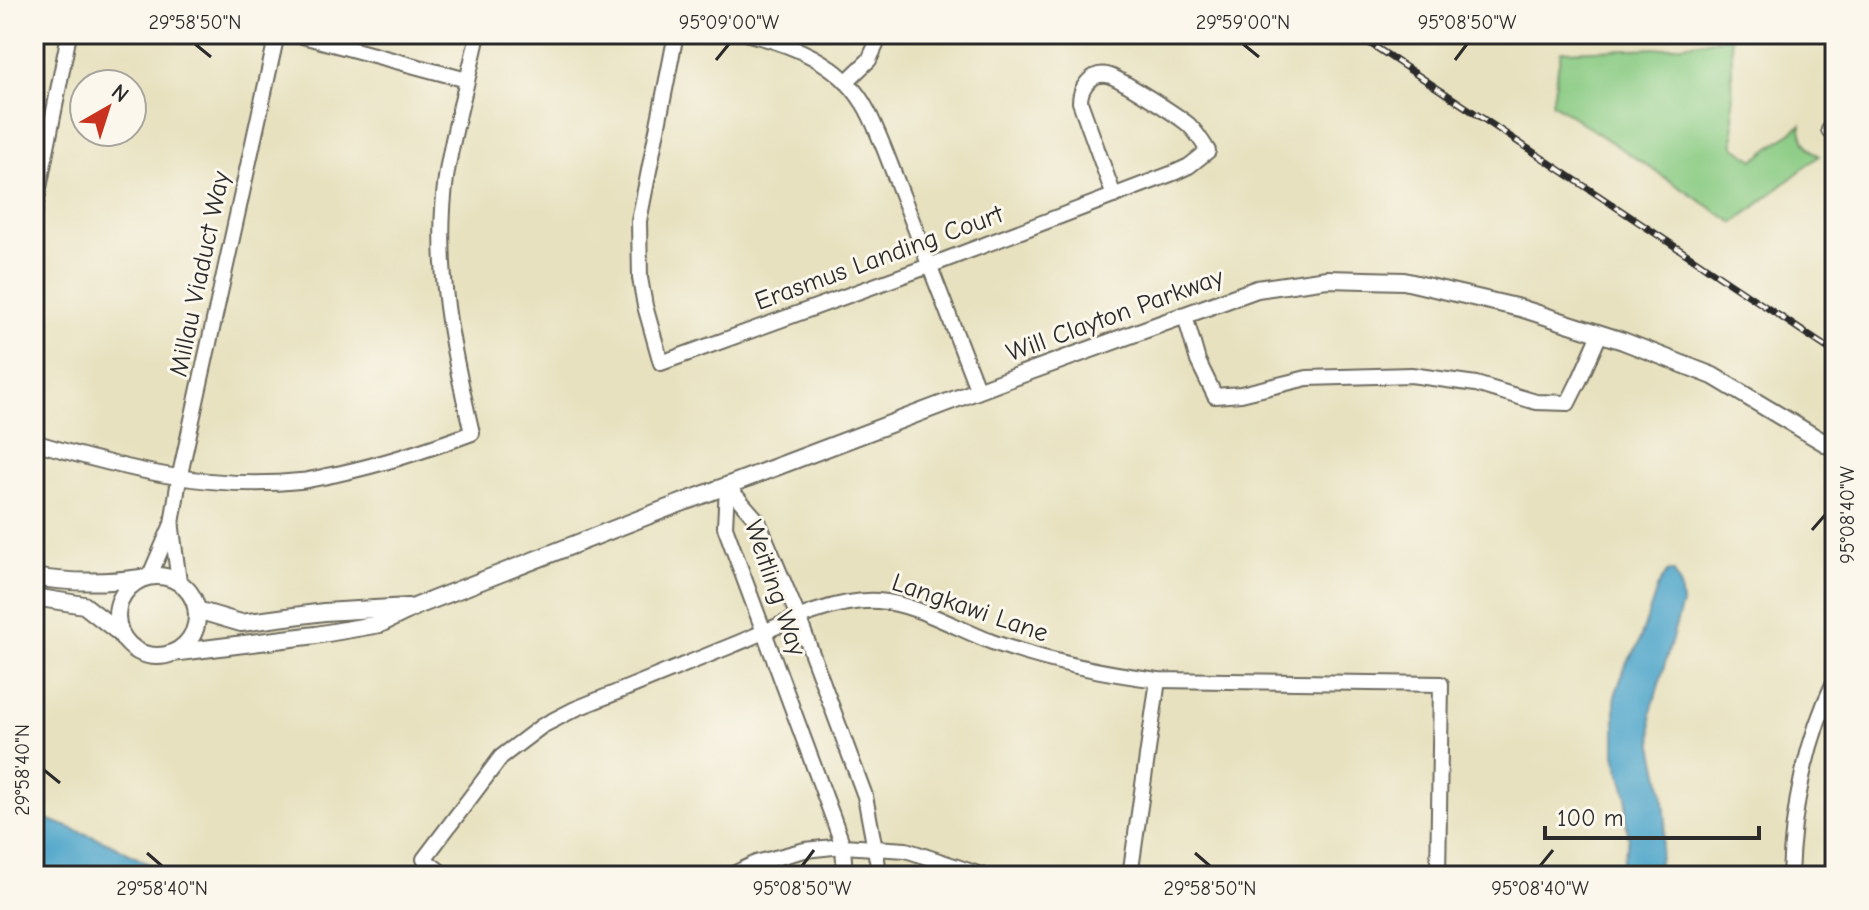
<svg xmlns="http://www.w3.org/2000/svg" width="1869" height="910" viewBox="0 0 1869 910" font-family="'Comic Neue',sans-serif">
  <rect width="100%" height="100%" fill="#fbf7ec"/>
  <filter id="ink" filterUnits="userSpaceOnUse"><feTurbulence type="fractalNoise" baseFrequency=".0125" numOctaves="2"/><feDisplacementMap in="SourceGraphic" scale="16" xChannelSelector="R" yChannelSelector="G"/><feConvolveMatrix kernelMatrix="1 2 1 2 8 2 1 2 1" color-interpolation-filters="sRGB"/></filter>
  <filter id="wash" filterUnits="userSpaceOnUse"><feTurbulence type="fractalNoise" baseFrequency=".006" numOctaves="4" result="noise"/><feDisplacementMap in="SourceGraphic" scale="32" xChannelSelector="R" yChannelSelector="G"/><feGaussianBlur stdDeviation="1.8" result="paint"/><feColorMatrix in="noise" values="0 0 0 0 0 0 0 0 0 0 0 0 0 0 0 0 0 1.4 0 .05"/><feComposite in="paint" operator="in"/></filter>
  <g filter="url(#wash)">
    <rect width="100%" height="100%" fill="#e7e1bf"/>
    <path fill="#89cb83" stroke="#5a7b57" stroke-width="2" d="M 1731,37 L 1734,146 L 1754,160 L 1801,125 C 1801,138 1808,150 1819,156 L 1734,223 L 1552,103 L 1561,51 L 1663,48 Z"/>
    <g fill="#4da5ca" stroke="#3c687a" stroke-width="2">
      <polygon points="1670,571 1674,572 1680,585 1682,604 1651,712 1653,745 1663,792 1666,821 1658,867 1654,876 1618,876 1629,839 1626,822 1627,796 1615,755 1615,696 1627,662 1637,648 1658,586 1667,572"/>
      <polygon points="34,814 109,843 171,876 34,876"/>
    </g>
  </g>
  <g filter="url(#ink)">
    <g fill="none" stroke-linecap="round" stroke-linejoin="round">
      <g stroke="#6d6b5f" stroke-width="18">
        <g id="minor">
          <polyline points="295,34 467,80"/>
          <path d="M 676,34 L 639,221 L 640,278 L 645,306 L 661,363 L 929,266 L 1176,172 L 1189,166 L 1208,151 C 1202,141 1197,133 1189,125 C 1177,115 1120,78 1107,75 C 1091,72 1080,88 1080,102 L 1114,196"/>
          <path d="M 749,34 C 793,45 838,62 863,103 C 872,117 877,132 884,148 L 978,391"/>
          <polyline points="846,82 869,60 881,34"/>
          <polyline points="1829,130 1835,130"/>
          <polyline points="34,214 69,34"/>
          <polyline points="1185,316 1198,361 1215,396 1241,394 1307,378 1411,375 1476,384 1536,402 1568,403 1580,379 1600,334"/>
          <path d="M 34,442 C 121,468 209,491 300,481 C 312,480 325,476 337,474 C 383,464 427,450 472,433 C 452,348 434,266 446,178 C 453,129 468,82 478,34"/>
          <polyline points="727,486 758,521 799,619 865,796 880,876"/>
          <polyline points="727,486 725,527 833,818 843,846 845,876"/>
          <polyline points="172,529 179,582"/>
          <polyline points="150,575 172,524 179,479 277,34"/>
          <path d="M 446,876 L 424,859 L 501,757 L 542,726 L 575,709 C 628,688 681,666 733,645 C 775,628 832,598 878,601 C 914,603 958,629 992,642 C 1046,661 1101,673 1158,680 L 1441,684 L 1438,876"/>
          <polyline points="729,876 756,863 805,850 843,846 906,850 984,876"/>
          <polyline points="1130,876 1158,680"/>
          <path d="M 1790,876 C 1792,810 1806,740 1835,680"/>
        </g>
      </g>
      <g stroke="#6d6b5f" stroke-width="20">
        <g id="tertiary">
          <circle cx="157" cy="616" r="40"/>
          <path d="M 34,577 C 70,583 105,583 141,578"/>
          <polyline points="34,597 84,605 121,634"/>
          <polyline points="197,610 241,623 324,612 408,607"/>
          <polyline points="172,653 316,635 380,624 417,606 660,511 1006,380 1257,289 1327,279 1404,281 1520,308 1623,341 1713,376 1835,449"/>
        </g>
      </g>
      <use href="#minor" stroke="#fff" stroke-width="14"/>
      <use href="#tertiary" stroke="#fff" stroke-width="16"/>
      <g stroke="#2b2b2b" stroke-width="7">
        <polyline id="rail" points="1356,34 1835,353"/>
      </g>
      <use href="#rail" stroke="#fbf7ec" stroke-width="4" stroke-dasharray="12" stroke-linecap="butt"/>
    </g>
  </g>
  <path fill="none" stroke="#2b2b2b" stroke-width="3" d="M 195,44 L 211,57M 1243,44 L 1259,57M 716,60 L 729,44M 1455,60 L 1467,44M 1812,530 L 1825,515M 44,770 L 60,783M 147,853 L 162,866M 1195,853 L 1210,866M 802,866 L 814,850M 1540,866 L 1553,850"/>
  <g text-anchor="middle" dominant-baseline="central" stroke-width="6" stroke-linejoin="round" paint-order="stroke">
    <g font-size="26" fill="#2b2b2b" stroke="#fbf7ec">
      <text transform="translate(879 258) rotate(-20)">Erasmus Landing Court</text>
      <text transform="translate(200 274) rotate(-78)">Millau Viaduct Way</text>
      <text transform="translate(1115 315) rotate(-20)">Will Clayton Parkway</text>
      <text transform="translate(775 588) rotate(71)">Weitling Way</text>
      <text transform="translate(970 608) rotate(19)">Langkawi Lane</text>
    </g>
  </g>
  <rect width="1869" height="910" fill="none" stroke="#fbf7ec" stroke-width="88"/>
  <g transform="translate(108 108) rotate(39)"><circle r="38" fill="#fbf7ec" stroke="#a8a59f" stroke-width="2"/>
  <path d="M0-6L14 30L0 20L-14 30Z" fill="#c8321e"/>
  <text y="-12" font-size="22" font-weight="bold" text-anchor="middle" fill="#2b2b2b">N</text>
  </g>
  <path d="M1545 826v12h214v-12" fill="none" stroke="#2b2b2b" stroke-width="4"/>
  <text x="1557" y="826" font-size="24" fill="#2b2b2b" stroke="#fbf7ec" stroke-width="6" paint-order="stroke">100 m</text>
  <rect x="44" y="44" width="1781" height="822" fill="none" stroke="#2b2b2b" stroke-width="3"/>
  <g font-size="20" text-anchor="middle" fill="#2b2b2b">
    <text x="195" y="29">29°58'50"N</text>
    <text x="729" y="29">95°09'00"W</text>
    <text x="1243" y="29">29°59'00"N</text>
    <text x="1467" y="29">95°08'50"W</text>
    <text transform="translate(1847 515) rotate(-90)" y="7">95°08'40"W</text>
    <text transform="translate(22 770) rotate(-90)" y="7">29°58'40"N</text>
    <text x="162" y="895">29°58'40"N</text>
    <text x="802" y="895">95°08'50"W</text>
    <text x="1210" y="895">29°58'50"N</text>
    <text x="1540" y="895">95°08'40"W</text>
  </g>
</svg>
